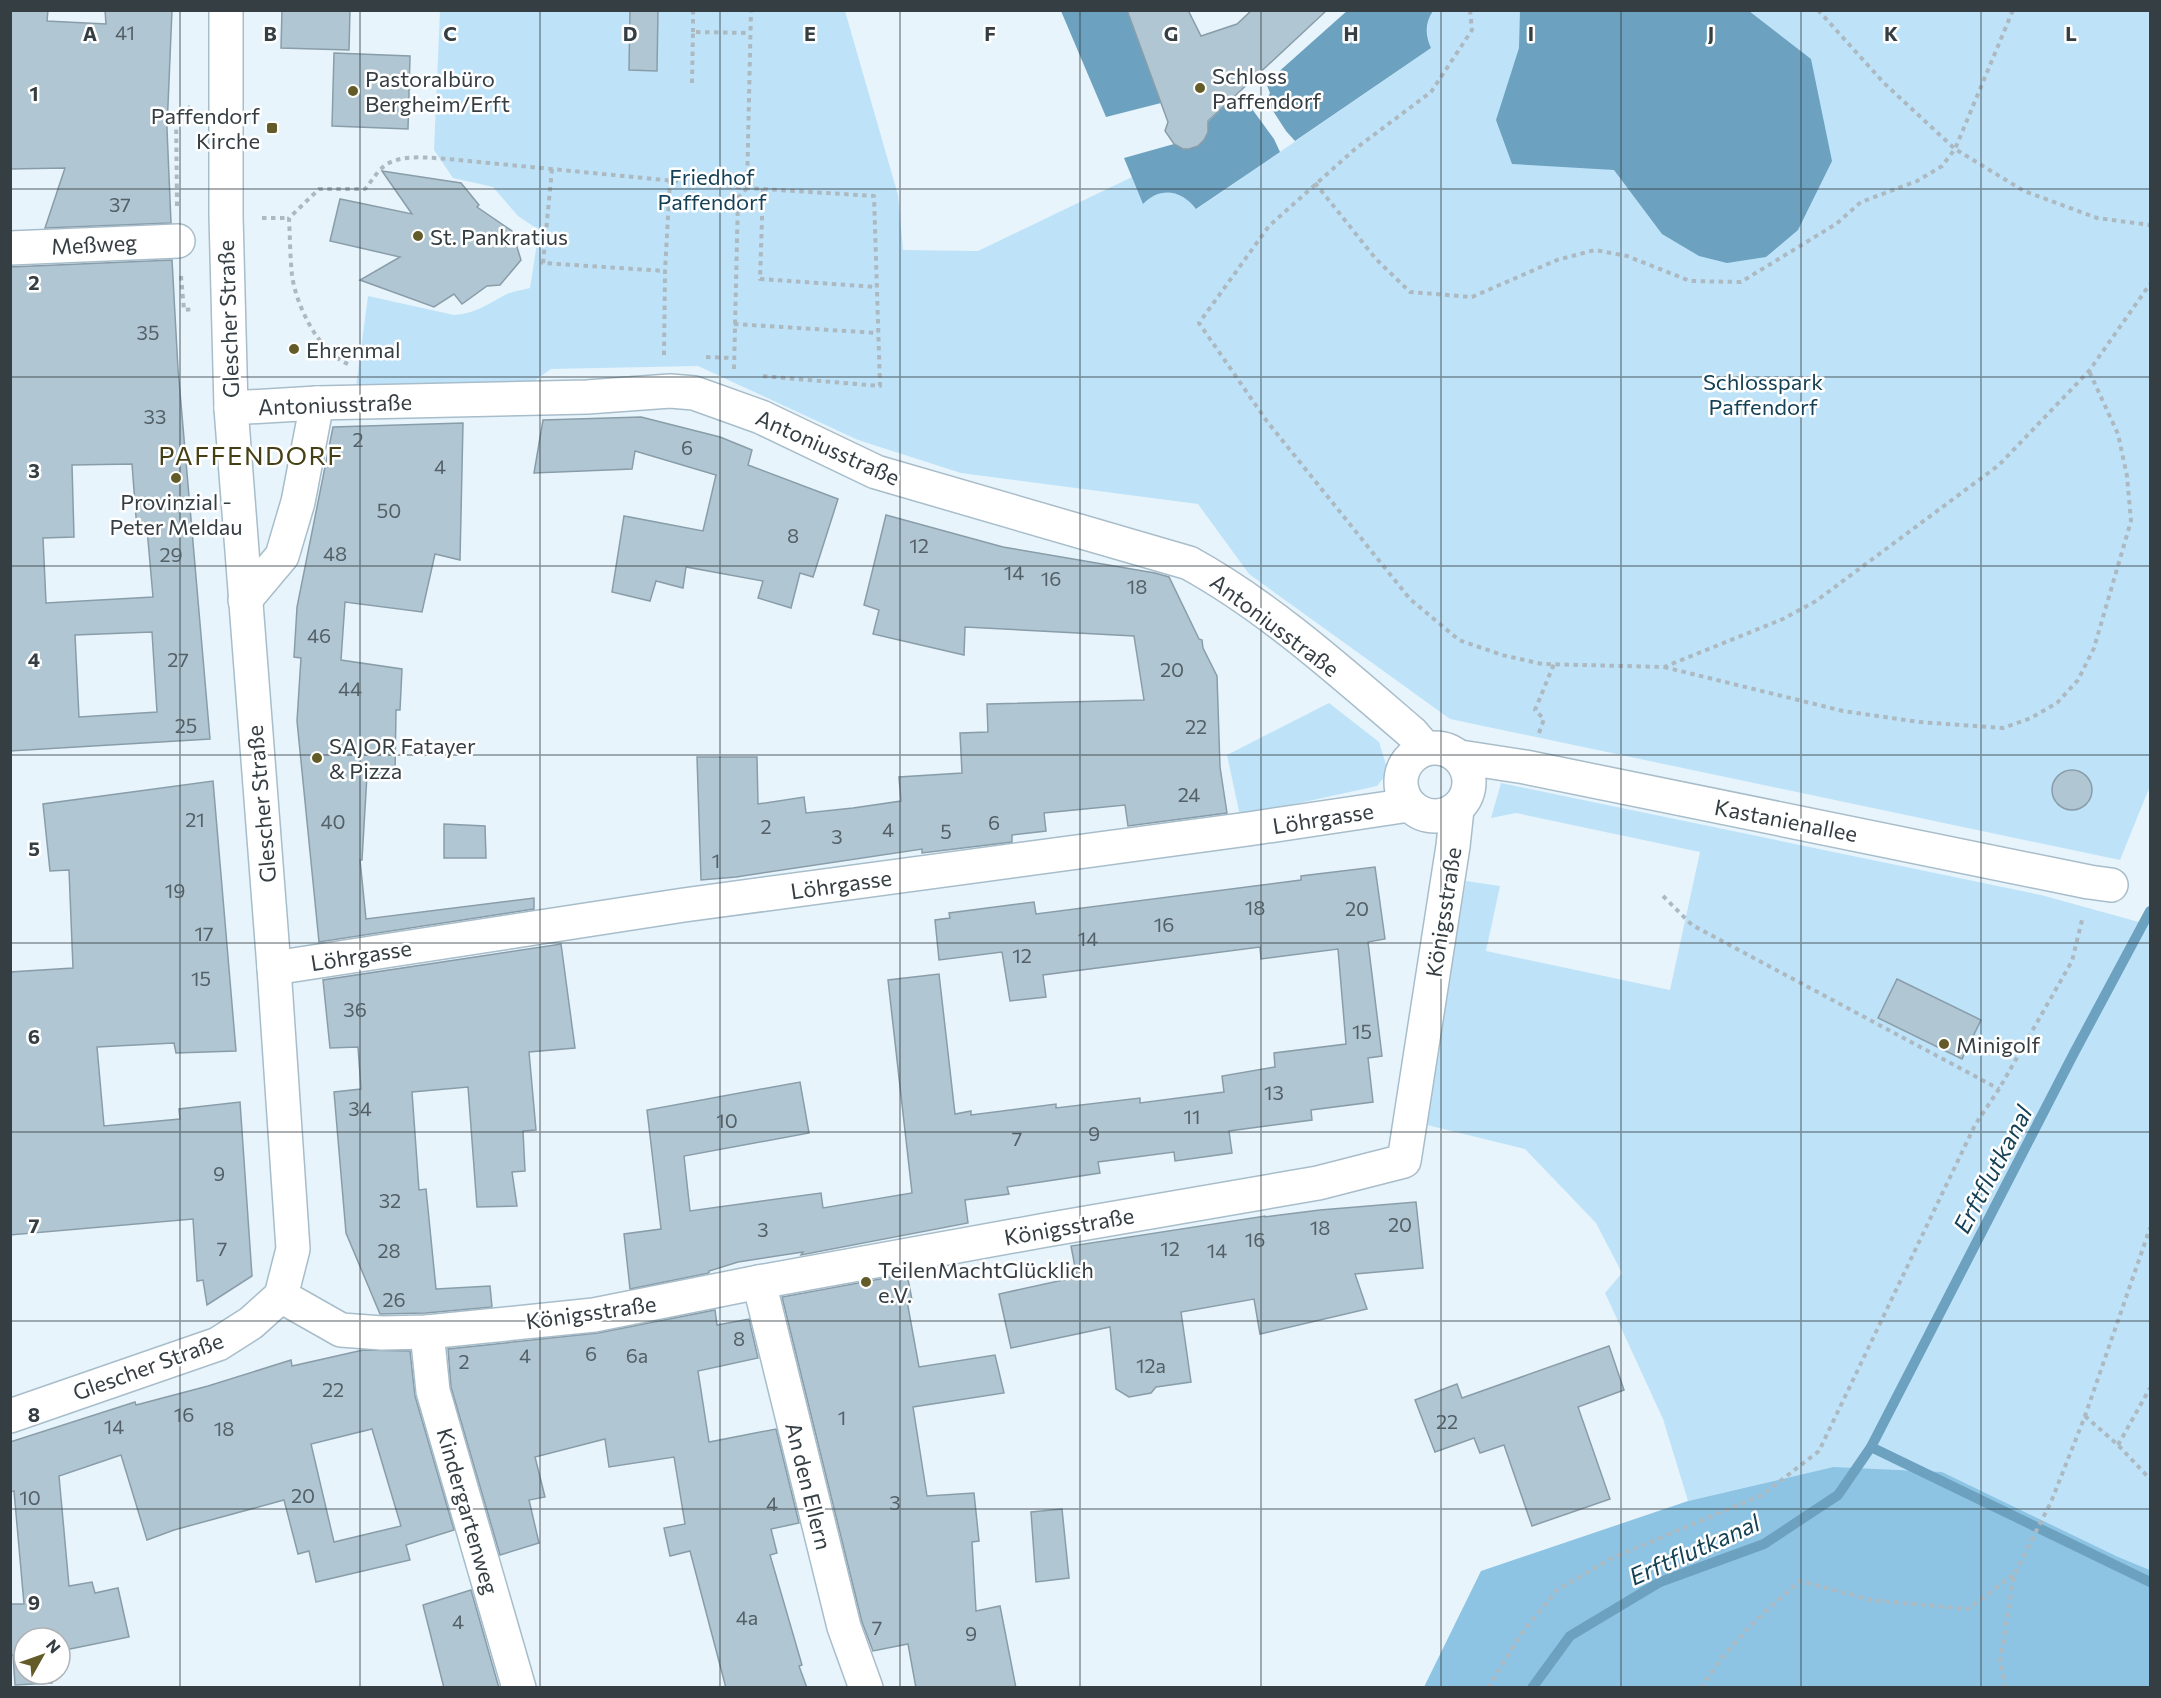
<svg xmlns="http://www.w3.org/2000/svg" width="2161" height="1698" viewBox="0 0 2161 1698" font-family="Commissioner,sans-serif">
  <rect width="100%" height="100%" fill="#e7f4fc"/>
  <g fill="#bee3f9">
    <path d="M 440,11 L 845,11 L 898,195 L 903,250 L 978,251 L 1132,177 L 1143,203 C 1163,185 1180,190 1197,209 L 1431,48 C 1426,34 1425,24 1433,11 L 2150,11 L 2150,786 L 2120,860 L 1450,719 L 1249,574 L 1198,504 L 961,473 L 858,440 L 698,366 L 551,369 L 524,388 L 356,387 L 368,296 L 454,315 C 478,313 487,304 507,294 C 514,291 523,290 530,288 L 539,230 L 518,216 L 493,187 L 453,178 L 434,150 Z"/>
    <polygon points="1329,703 1379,742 1387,768 1385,776 1377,786 1240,816 1227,755"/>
    <polygon points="1501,783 2041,895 2150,925 2150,1570 2116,1556 1833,1467 1688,1501 1663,1419 1605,1293 1622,1273 1596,1223 1525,1149 1423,1124 1466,881 1500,886 1486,951 1670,990 1700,852 1516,813 1491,818"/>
  </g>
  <polygon fill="#8ec4e3" points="1833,1467 1942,1472 2116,1556 2150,1570 2150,1687 1424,1687 1481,1571 1688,1501"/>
  <g fill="#6ca1bf">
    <path d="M 1348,10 L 1433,11 C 1425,23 1425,34 1431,48 L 1295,141 L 1286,131 L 1266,100 L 1270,93 L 1266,83 Z"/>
    <polygon points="1061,11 1127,11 1161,103 1106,117"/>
    <polygon points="1520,11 1749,11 1811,59 1832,161 1798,230 1766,257 1727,263 1699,256 1662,234 1614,170 1512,164 1496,120 1519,48"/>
    <path d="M 1235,96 L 1236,102 L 1244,110 L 1252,109 L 1274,139 L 1280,152 L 1196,209 C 1182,190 1160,186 1143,204 L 1124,158 L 1174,144 C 1194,156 1208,142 1208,122 Z"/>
  </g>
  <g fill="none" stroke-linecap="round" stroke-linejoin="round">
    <g stroke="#6ca1bf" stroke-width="10">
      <polyline points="1871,1447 2150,1582"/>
      <polyline points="1532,1688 1570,1636 1660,1582 1764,1544 1838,1495 1871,1447 2074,1053 2150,911"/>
    </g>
  </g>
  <g fill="#b0c6d2" stroke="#899da9" stroke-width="1.5" fill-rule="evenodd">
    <polygon points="10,10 48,10 47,21 106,24 105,10 172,10 167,129 171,223 45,228 65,168 10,169"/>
    <polygon points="282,10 350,10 349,50 281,48"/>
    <polygon points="630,10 658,10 657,71 629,70"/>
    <polygon points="1127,10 1188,10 1201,36 1237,24 1252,10 1327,10 1208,121 1208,132 1204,140 1198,146 1189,149 1183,149 1174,144 1165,131 1168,122"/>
    <polygon points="334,53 410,56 408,129 332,126"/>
    <polygon points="382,171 461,183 479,205 477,207 512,231 521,260 500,285 487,286 462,304 454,294 434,307 360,280 400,257 330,241 340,199 412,214"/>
    <path d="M 172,260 L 178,369 L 210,739 L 10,751 L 10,267 ZM 132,464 L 137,530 L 147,529 L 153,597 L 46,603 L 43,538 L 74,537 L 72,465 ZM 152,632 L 157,712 L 79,717 L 75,635 Z"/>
    <polygon points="641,417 720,437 752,450 748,465 838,499 813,577 800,573 791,608 758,598 763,581 686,567 683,588 656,581 650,601 612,592 624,516 703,531 716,475 635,451 632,469 534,473 543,420"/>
    <polygon points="463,423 460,560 435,554 422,612 345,602 341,660 402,669 400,710 396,710 395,775 367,775 362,860 360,860 366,919 534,898 534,909 319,942 297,721 301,658 294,657 297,607 333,427"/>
    <polygon points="886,515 1003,547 1155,573 1169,577 1199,639 1202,640 1203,648 1217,676 1220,767 1227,813 1128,826 1125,805 1044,813 1046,831 1012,835 1012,842 922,853 922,849 736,877 701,880 697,757 757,757 758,804 804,797 806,813 853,808 901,801 899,777 962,773 960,733 988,732 987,704 1144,700 1134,636 965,627 964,655 873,634 879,610 864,605"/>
    <circle cx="2072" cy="790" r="20"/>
    <polygon points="213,781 236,1051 176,1053 174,1043 97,1047 104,1126 180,1119 179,1109 240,1102 252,1276 207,1305 203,1280 197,1281 193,1219 10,1235 10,972 73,968 69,870 50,871 43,804"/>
    <polygon points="444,824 485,826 486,858 444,858"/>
    <polygon points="1375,867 1385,939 1368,942 1382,1056 1368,1058 1373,1102 1311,1110 1312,1120 1229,1131 1232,1153 1175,1161 1174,1152 1098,1162 1100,1173 1007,1187 1009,1194 965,1200 968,1223 801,1255 803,1252 738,1262 709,1271 709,1273 630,1289 624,1234 661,1229 647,1110 800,1082 809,1133 684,1156 690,1211 821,1193 823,1208 912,1193 888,980 939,974 955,1114 971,1111 971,1115 1056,1104 1056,1108 1140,1098 1140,1103 1224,1092 1222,1076 1275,1067 1274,1053 1346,1044 1338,949 1261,959 1260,947 1043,975 1046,997 1010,1001 1002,952 939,960 935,920 950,918 949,913 1034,902 1036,914 1301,880 1301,876"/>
    <polygon points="561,944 575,1048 529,1052 536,1130 523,1131 525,1171 512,1172 517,1206 477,1207 468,1087 412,1092 419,1190 426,1189 436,1289 490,1286 492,1307 426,1313 380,1314 346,1233 334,1092 361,1089 358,1047 330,1048 323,980"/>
    <polygon points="1897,979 1981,1020 1962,1059 1878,1018"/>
    <polygon points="1416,1202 1423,1268 1355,1274 1367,1309 1260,1334 1254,1299 1181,1312 1191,1382 1156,1387 1151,1393 1129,1397 1116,1389 1110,1327 1011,1348 999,1294 1077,1277 1071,1246 1265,1216 1265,1217 1320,1210"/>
    <polygon points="907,1274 912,1300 907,1301 919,1367 995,1355 1004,1393 913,1407 927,1496 974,1493 979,1541 972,1542 976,1611 1000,1606 1016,1688 916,1688 908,1644 873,1651 862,1622 782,1297"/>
    <polygon points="715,1310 717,1325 749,1319 758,1358 698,1371 709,1442 776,1429 799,1523 771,1529 777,1553 770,1555 802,1665 799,1666 807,1688 726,1688 690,1551 670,1556 664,1528 685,1524 674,1457 609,1467 605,1439 535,1457 545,1497 529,1500 539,1543 500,1555 451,1387 448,1349 598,1333"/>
    <polygon points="1609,1346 1624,1390 1578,1407 1610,1499 1532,1526 1504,1445 1480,1453 1474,1438 1435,1452 1415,1400 1457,1384 1462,1398"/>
    <path d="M 363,1350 L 410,1351 L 415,1396 L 454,1530 L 406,1545 L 410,1560 L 316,1582 L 309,1551 L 298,1554 L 284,1500 L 174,1530 L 147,1540 L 121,1455 L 59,1476 L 69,1586 L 92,1582 L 95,1593 L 118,1588 L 129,1637 L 60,1651 L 60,1638 L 24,1638 L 24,1674 L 51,1674 L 52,1683 L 15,1685 L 13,1655 L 10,1655 L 10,1604 L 24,1604 L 14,1491 L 10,1492 L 10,1442 L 135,1402 L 136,1405 L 208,1386 L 291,1360 L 292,1366 ZM 372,1429 L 401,1526 L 334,1542 L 311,1444 Z"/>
    <polygon points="1062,1509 1069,1578 1036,1582 1031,1512"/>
    <polygon points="471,1590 499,1688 444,1688 423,1605"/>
  </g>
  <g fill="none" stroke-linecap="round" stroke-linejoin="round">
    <g stroke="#a8bdca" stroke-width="36">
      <g id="minor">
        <polyline points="10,248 178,241"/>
        <path d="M 231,408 L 317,403 L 587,397 L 670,391 L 694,393 L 761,417 L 876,472 L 1189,563 C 1269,607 1342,673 1412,733 L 1425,748"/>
        <polyline points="245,600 282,556 298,502 317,403"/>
        <circle cx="1435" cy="782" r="34"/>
        <polyline points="1460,757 1525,767 2089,882 2111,885"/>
        <polyline points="274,968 684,905 1248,829 1409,805"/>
        <polyline points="759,1282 844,1627 866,1688"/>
        <polyline points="281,1296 341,1330 382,1333 427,1332 594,1315 759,1282 1046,1230 1318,1183 1404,1161 1453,846 1457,809"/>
        <polyline points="427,1332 433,1391 519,1688"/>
        <polyline points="10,1416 218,1344 251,1323 281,1296 293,1249 274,968 231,408 226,216 226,10"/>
      </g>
    </g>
    <g stroke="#adb9c0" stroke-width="4" stroke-dasharray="4.5 4.5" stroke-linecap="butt">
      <polyline points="693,10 693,32"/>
      <polyline points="1470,10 1472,30 1431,92 1355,149 1269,226 1199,323 1266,420 1410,599 1459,640 1502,655 1542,664 1664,667 1783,619 1816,601 1999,465 2089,371 2150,284"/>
      <polyline points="1818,10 1884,83 1955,149 2024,191 2097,218 2150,225"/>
      <polyline points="692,83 693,32 750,33"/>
      <polyline points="552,169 543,263 665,271"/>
      <polyline points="1315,183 1376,259 1410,292 1472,297 1557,260 1595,250 1627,256 1690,281 1741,282 1836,224 1861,202 1917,181 1942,166 1955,149 2013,10"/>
      <polyline points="763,189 760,279 877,287"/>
      <polyline points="177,206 176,111 190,107"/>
      <polyline points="262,218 289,218"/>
      <polyline points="181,276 184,310 194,309"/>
      <polyline points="734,324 878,333"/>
      <polyline points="664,355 665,271 670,180"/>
      <polyline points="706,357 734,358"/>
      <path d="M 348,364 C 319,352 296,306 292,275 C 290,257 290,237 289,218 L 319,189 L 365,189 C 371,182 376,173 383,167 C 399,153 429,158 448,159 L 747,188 L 874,196 L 880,386 L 761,376"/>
      <polyline points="734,369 738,198 747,188 751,10"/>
      <polyline points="1664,667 1843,711 1919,722 2003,728 2031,718 2057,703 2078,680 2094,648 2131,521 2127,476 2118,434 2089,371"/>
      <polyline points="1539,733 1544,719 1535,710 1554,664"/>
      <polyline points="1663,896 1692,925 1999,1089"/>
      <polyline points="2085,1416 2118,1445 2150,1479"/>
      <polyline points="2118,1445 2150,1388"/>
      <polyline points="1488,1688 1521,1634 1557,1590 1612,1558 1762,1495 1819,1451 1975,1125 1999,1089 2072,961 2083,916"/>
      <path d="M 1701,1688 C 1727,1646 1763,1612 1800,1581 L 1871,1600 L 1968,1609 L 2013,1575"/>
      <polyline points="2005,1688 2000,1661 2014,1575 2051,1502 2085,1416 2150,1228"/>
    </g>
    <use href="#minor" stroke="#fff" stroke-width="33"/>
  </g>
  <path fill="none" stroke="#353e43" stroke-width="1.5" stroke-opacity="0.55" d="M 180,10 L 180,1688M 360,10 L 360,1688M 540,10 L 540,1688M 720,10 L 720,1688M 900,10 L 900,1688M 1080,10 L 1080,1688M 1261,10 L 1261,1688M 1441,10 L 1441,1688M 1621,10 L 1621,1688M 1801,10 L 1801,1688M 1981,10 L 1981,1688M 10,189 L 2150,189M 10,377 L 2150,377M 10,566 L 2150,566M 10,755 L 2150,755M 10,943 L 2150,943M 10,1132 L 2150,1132M 10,1321 L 2150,1321M 10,1509 L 2150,1509"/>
  <g fill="#635c29" stroke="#fff" stroke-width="2">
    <circle cx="1200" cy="88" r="6"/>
    <circle cx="353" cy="91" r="6"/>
    <rect x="266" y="122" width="12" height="12" rx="3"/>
    <circle cx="418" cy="236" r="6"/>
    <circle cx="294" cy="349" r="6"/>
    <circle cx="176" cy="478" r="6"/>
    <circle cx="317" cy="758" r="6"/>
    <circle cx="1944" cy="1044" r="6"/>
    <circle cx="866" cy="1282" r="6"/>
  </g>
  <g text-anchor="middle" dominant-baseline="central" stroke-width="5" stroke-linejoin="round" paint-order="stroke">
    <g font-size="20" fill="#546067">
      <text x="125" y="32">41</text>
      <text x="120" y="204">37</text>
      <text x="148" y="332">35</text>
      <text x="155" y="416">33</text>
      <text x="358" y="439">2</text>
      <text x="687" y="447">6</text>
      <text x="440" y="466">4</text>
      <text x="389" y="510">50</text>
      <text x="793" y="535">8</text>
      <text x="919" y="545">12</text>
      <text x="335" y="553">48</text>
      <text x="171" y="554">29</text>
      <text x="1014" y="572">14</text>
      <text x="1051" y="578">16</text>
      <text x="1137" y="586">18</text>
      <text x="319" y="635">46</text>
      <text x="178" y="659">27</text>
      <text x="1172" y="669">20</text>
      <text x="350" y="688">44</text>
      <text x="186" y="725">25</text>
      <text x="1196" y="726">22</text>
      <text x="1189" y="794">24</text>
      <text x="195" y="819">21</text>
      <text x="333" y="821">40</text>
      <text x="994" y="822">6</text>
      <text x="766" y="826">2</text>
      <text x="888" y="829">4</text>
      <text x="946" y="831">5</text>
      <text x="837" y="836">3</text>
      <text x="716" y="860">1</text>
      <text x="175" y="890">19</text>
      <text x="1255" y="907">18</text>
      <text x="1357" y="908">20</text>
      <text x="1164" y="924">16</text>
      <text x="204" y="933">17</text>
      <text x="1088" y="938">14</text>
      <text x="1022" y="955">12</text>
      <text x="201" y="978">15</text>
      <text x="355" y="1009">36</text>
      <text x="1362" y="1031">15</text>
      <text x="1274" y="1092">13</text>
      <text x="360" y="1108">34</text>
      <text x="1192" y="1116">11</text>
      <text x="727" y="1120">10</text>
      <text x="1094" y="1133">9</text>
      <text x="1017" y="1138">7</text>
      <text x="219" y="1173">9</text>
      <text x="390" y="1200">32</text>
      <text x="1400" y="1224">20</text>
      <text x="1320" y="1227">18</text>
      <text x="763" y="1229">3</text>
      <text x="1255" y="1239">16</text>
      <text x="222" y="1248">7</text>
      <text x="1170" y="1248">12</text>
      <text x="389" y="1250">28</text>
      <text x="1217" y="1250">14</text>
      <text x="394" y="1299">26</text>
      <text x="739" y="1338">8</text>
      <text x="591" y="1353">6</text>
      <text x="525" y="1355">4</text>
      <text x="637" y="1355">6a</text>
      <text x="464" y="1361">2</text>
      <text x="1151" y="1365">12a</text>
      <text x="333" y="1389">22</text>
      <text x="184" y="1414">16</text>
      <text x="842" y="1417">1</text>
      <text x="1447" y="1421">22</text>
      <text x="114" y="1426">14</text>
      <text x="224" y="1428">18</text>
      <text x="303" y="1495">20</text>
      <text x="30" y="1497">10</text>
      <text x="895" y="1502">3</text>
      <text x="772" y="1503">4</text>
      <text x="747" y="1617">4a</text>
      <text x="458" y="1621">4</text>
      <text x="877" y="1627">7</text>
      <text x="971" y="1633">9</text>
    </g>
    <g font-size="22" fill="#353e43" stroke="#fff" text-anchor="start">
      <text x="1212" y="75">Schloss<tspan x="1212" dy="25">Paffendorf</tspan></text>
      <text x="365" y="78">Pastoralbüro<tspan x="365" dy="25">Bergheim/Erft</tspan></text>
      <text x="260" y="115" text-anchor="end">Paffendorf<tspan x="260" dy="25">Kirche</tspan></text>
      <text x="430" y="236">St. Pankratius</text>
      <text x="306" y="349">Ehrenmal</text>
      <text x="176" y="501" text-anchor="middle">Provinzial -<tspan x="176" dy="25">Peter Meldau</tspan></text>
      <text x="329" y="745">SAJOR Fatayer<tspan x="329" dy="25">&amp; Pizza</tspan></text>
      <text x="1956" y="1044">Minigolf</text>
      <text x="878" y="1269">TeilenMachtGlücklich<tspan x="878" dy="25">e.V.</tspan></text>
    </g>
    <g font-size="22" fill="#154157" stroke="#fff">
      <text x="712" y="176">Friedhof<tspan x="712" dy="25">Paffendorf</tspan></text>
      <text x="1763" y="381">Schlosspark<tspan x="1763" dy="25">Paffendorf</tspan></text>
    </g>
    <g font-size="22" fill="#353e43" stroke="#fff">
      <text transform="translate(94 244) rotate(-3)">Meßweg</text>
      <text transform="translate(228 319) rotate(-92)">Glescher Straße</text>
      <text transform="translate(335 404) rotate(-2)">Antoniusstraße</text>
      <text transform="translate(828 447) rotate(24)">Antoniusstraße</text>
      <text transform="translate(1275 625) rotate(37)">Antoniusstraße</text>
      <text transform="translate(261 804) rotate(-95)">Glescher Straße</text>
      <text transform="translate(1323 818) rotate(-9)">Löhrgasse</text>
      <text transform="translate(1786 820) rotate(11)">Kastanienallee</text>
      <text transform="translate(841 884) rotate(-8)">Löhrgasse</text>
      <text transform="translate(1443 912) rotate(-81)">Königsstraße</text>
      <text transform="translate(361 955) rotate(-9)">Löhrgasse</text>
      <text transform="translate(1069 1226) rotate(-10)">Königsstraße</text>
      <text transform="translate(591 1312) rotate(-8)">Königsstraße</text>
      <text transform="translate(148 1366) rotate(-20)">Glescher Straße</text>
      <text transform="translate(809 1486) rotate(76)">An den Ellern</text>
      <text transform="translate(468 1511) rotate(74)">Kindergartenweg</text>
    </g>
    <g font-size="24" font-style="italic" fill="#154156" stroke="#fff">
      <text transform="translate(1992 1169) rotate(-62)">Erftflutkanal</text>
      <text transform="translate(1694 1549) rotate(-24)">Erftflutkanal</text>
    </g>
    <g font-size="26" letter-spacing="1.5" fill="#443f15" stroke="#fff">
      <text x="251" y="454">PAFFENDORF</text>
    </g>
  </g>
  <g font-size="20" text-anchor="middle" font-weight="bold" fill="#353e43" stroke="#fff" stroke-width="5" stroke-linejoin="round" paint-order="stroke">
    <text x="90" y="41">A</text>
    <text x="270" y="41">B</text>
    <text x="450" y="41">C</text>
    <text x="630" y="41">D</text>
    <text x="810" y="41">E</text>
    <text x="990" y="41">F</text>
    <text x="1171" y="41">G</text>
    <text x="1351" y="41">H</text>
    <text x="1531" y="41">I</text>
    <text x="1711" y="41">J</text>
    <text x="1891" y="41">K</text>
    <text x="2071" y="41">L</text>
    <text x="34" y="101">1</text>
    <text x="34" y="290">2</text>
    <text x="34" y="478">3</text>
    <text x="34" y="667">4</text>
    <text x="34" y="856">5</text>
    <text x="34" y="1044">6</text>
    <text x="34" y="1233">7</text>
    <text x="34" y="1422">8</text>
    <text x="34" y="1610">9</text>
  </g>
  <rect width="2161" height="1698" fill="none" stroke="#353e43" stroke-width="24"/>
  <g transform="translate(42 1656) rotate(50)"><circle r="28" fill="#ffffff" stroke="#aeb2b4" stroke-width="1.5"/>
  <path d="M0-4.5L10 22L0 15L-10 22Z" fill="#635c29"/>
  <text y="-9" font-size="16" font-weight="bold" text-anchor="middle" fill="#353e43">N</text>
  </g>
</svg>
